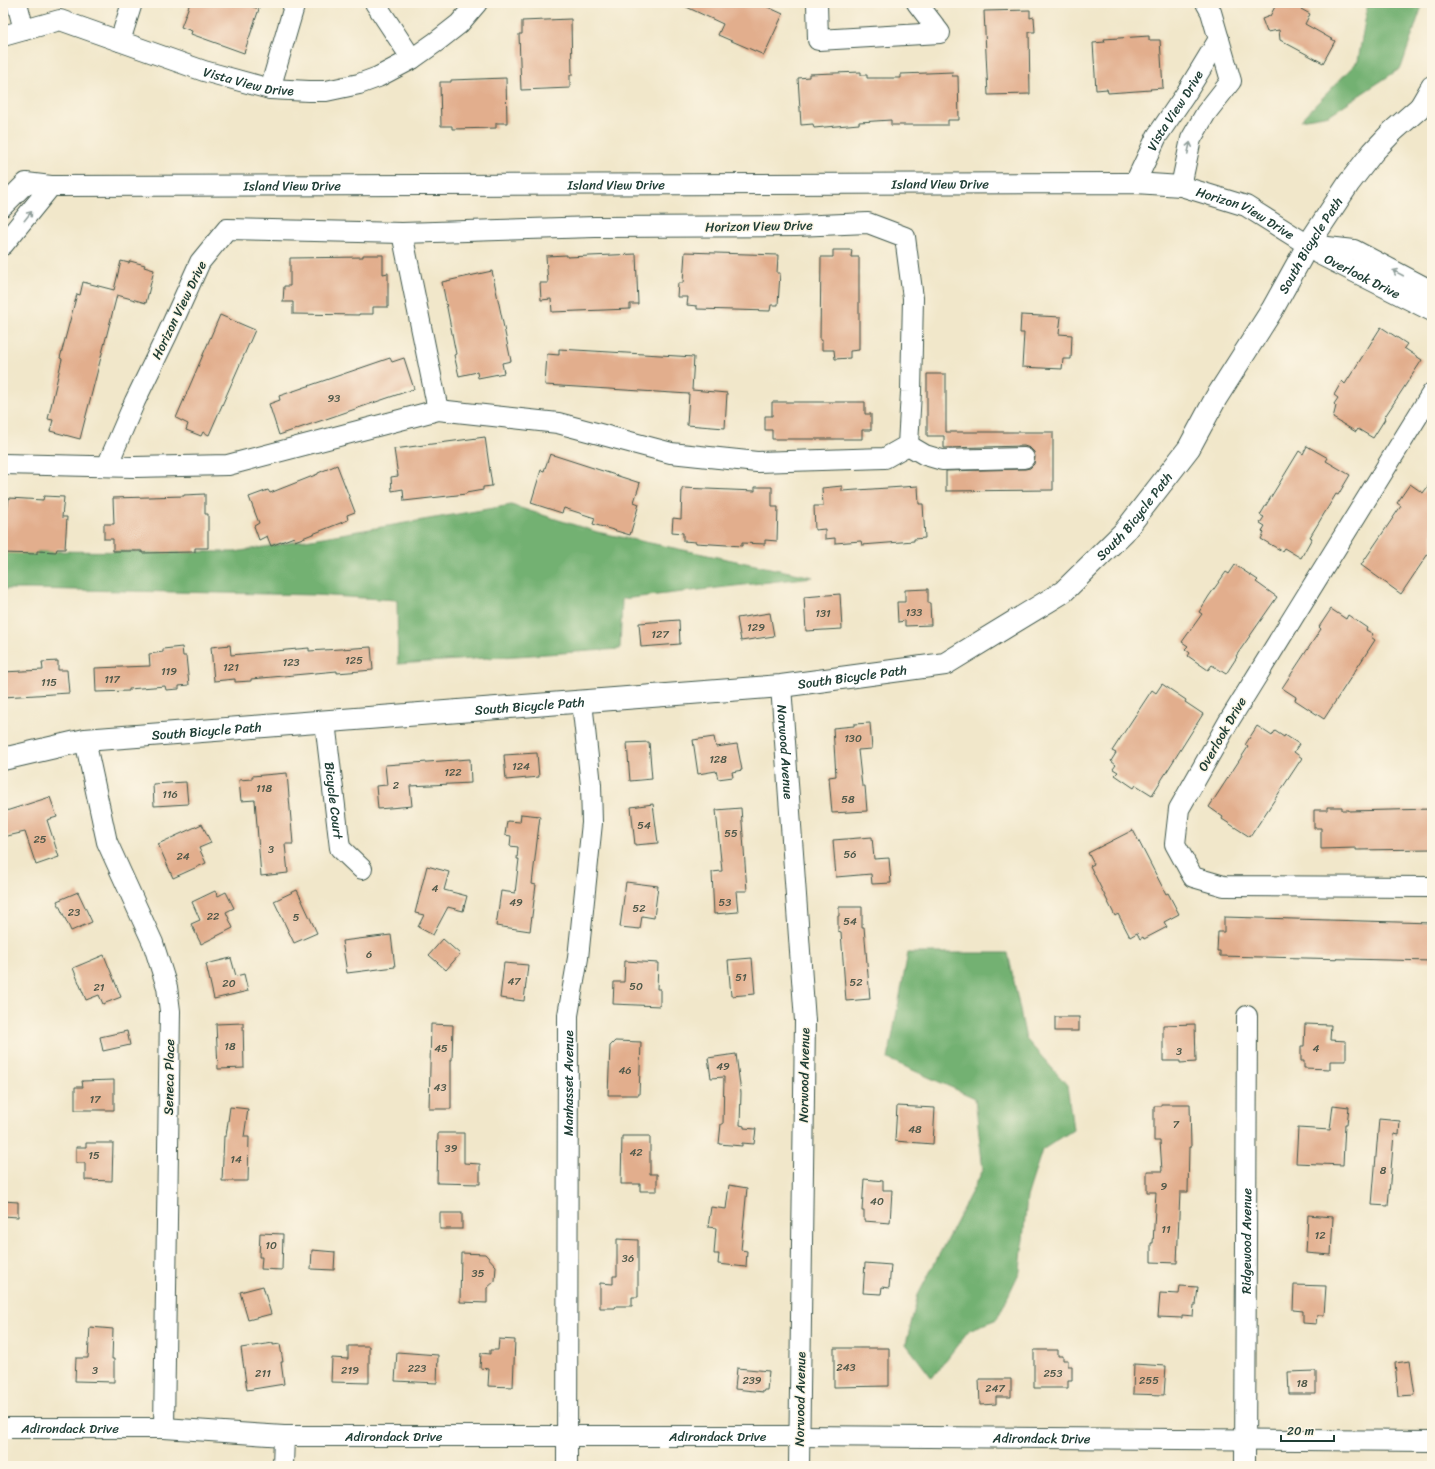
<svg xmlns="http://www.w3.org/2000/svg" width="1435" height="1469" viewBox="0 0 1435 1469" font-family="Sriracha,sans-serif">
  <rect width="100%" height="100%" fill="#fcf5e5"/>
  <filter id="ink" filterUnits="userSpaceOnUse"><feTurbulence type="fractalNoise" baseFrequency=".025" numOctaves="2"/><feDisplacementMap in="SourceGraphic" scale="8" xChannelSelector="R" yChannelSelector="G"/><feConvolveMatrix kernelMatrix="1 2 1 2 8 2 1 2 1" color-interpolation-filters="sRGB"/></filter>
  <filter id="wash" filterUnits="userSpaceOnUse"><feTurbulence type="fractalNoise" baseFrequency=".012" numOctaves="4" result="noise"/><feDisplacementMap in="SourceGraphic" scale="16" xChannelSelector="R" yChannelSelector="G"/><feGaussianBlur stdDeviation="0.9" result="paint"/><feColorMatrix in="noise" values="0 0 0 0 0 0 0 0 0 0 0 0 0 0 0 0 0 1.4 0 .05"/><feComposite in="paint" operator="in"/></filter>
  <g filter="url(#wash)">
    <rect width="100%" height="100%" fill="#f1e7ca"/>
    <g fill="#73b172" stroke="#497753">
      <polygon points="1368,3 1423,3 1401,68 1329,115 1301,120 1358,61"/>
      <polygon points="511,505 597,532 813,577 622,599 620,649 398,664 397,600 315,595 30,589 3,589 3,551 235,552"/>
      <polygon points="908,953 1008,953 1026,1039 1067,1085 1073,1130 1042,1150 1027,1197 1020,1271 997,1319 969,1330 932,1378 906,1344 918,1295 983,1170 975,1098 888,1059"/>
    </g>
    <g id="blocks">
      <g fill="#e2ae8d">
        <polygon points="190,3 242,3 259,9 244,53 191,34 192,31 181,27"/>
        <polygon points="678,3 759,3 783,14 764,55 718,35 723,24"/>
        <polygon points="1277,3 1305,3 1301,9 1310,14 1305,24 1335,41 1323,63 1280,40 1279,30 1267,32 1262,19 1270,16"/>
        <polygon points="1030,10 1030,18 1034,17 1035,32 1029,32 1030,94 988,95 984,11"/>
        <polygon points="571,19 572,75 570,75 570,88 521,90 519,34 522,34 522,21"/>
        <polygon points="1149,36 1149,40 1160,40 1163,88 1150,89 1151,90 1108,93 1107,89 1096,90 1093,43 1105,42 1104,39"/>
        <polygon points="861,72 861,75 867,75 867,78 901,78 901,74 953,72 952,76 958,76 959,120 948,120 948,125 891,125 891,120 859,122 859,124 814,128 813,124 801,125 798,78 809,77 809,74"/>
        <polygon points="506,78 507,123 496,123 496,128 452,129 452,126 441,126 440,82 451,82 451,80"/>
        <polygon points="833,250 852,250 851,257 859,257 859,350 850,351 850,358 835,359 834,350 822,350 822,340 820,340 821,257 833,257"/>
        <polygon points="685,252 778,255 777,273 780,273 778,305 771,305 770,311 697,309 697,306 687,305 688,297 677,297 678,283 683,283"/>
        <polygon points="636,254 638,304 630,304 630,309 552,312 551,299 541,300 540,283 548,283 546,256 567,255 567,257"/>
        <polygon points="363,255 383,255 383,274 388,273 388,307 373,307 373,314 359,314 359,315 293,314 293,302 283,302 284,286 290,286 290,258 363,257"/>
        <polygon points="121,261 129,263 130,261 145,265 144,267 154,270 146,303 117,295 80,439 50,431 53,420 48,419 62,359 60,358 77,294 80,295 83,282 114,290"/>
        <polygon points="492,271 511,361 502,363 504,373 478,378 477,372 459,376 454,355 456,354 442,282"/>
        <polygon points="220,315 255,330 209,435 203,432 201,436 186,430 188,424 176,418"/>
        <polygon points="1021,315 1061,317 1059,334 1072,335 1071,359 1063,359 1062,369 1022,367 1024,333 1020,333"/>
        <polygon points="1381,327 1407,344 1404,348 1422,360 1384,418 1385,419 1373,438 1358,429 1356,432 1333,418 1336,406 1334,404 1338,398 1334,395 1342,381 1345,384"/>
        <polygon points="559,349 694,357 692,390 727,393 725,428 687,425 689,394 545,385 547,354 559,355"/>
        <polygon points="390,358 392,362 404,358 414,389 279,435 269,404 280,400 279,396"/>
        <polygon points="927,374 946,374 946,432 1053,432 1053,490 946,491 946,471 1025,469 1030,468 1034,464 1035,457 1034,452 1030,448 1024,446 944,448 944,436 927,436"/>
        <polygon points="772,402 865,402 865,414 871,414 871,430 862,430 862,439 772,439 772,430 765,430 765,416 772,416"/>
        <polygon points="485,437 492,486 483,487 483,490 466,493 466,494 404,501 403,489 392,491 391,477 398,476 394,449"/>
        <polygon points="1307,446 1328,458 1326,461 1350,475 1338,495 1336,494 1310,537 1312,538 1301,558 1284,548 1282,551 1261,539 1264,533 1262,531 1265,526 1260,523 1264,517 1260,515 1299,451 1303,454"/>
        <polygon points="550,454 640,483 634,502 639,504 630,535 593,524 595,518 564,508 562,513 531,503 541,470 544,471"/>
        <polygon points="337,465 355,512 347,515 348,520 295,541 294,537 271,546 267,536 259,540 254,526 259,523 249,497 268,490 270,493 318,474 318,473"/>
        <polygon points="1432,481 1432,548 1401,594 1361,565 1401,506 1397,503 1410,484 1423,493"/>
        <polygon points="842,486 842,491 918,486 919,504 923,504 925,538 914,539 914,541 862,545 861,541 835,543 835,538 825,539 825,529 815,530 814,506 823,506 822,488"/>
        <polygon points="755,487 772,487 772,507 778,507 777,541 765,540 765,544 742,543 742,546 696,543 696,542 683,541 683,533 672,532 673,518 681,519 682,488 755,491"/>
        <polygon points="205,494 205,514 208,514 208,548 195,548 195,552 142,553 142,551 113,551 113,539 104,539 104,524 114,524 113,498 184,496 184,495"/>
        <polygon points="44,496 64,497 62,517 67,517 65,549 57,549 56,552 37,551 37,554 3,553 3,513 7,513 9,498 43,500"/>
        <polygon points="1235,565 1258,580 1256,582 1277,597 1236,656 1237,657 1226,674 1212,665 1208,670 1188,656 1190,653 1185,649 1188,646 1182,642 1202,614 1199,612 1209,596 1226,572 1229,574"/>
        <polygon points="928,589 928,603 930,603 931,625 905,626 905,621 898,622 897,602 905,602 905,590"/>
        <polygon points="840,594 842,629 806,631 804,597"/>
        <polygon points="1331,609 1346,619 1348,615 1367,628 1366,630 1373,634 1371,637 1375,640 1324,719 1295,700 1296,697 1282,688 1321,629 1319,627"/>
        <polygon points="770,613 774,636 741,641 737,618"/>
        <polygon points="679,620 680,644 641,647 639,623"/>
        <polygon points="230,645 231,655 309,648 309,651 371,647 373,670 337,673 337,671 251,679 251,681 235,682 235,679 214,681 211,647"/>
        <polygon points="182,647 183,656 186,656 189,685 179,686 179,689 166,690 165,686 129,689 129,691 96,692 95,668 150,666 149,654 163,652 163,649"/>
        <polygon points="58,661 58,670 67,670 69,693 3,697 3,672 43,670 42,662"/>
        <polygon points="1162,684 1186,700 1185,702 1203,714 1152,795 1136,785 1134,788 1115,775 1118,772 1113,769 1116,765 1111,761 1116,753 1112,751 1125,731 1152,690 1156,693"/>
        <polygon points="870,723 872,749 858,750 862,786 865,786 867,811 832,813 829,777 836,776 833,728 854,726 854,724"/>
        <polygon points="1257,726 1272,736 1275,731 1284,737 1285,735 1299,744 1294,752 1302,758 1250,837 1222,819 1223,817 1209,807 1248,747 1245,745"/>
        <polygon points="714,737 716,747 737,744 742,770 732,772 733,777 718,779 716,771 698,774 693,740"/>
        <polygon points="649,742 652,779 630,781 627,743"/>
        <polygon points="537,753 539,777 506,780 504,755"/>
        <polygon points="470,759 471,783 410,786 412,806 378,809 376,786 387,785 385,765"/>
        <polygon points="287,773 293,844 285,844 288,873 261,876 255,800 241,801 239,780 252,779 252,776"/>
        <polygon points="186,782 188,804 154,806 153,784"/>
        <polygon points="50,797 57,817 47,820 59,857 36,865 25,832 3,837 3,812"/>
        <polygon points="653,804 658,843 635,845 631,807"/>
        <polygon points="1327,807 1342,807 1342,810 1349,810 1349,811 1432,809 1432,849 1356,850 1356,848 1321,849 1321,828 1314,828 1314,810 1327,810"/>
        <polygon points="741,808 747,891 736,891 738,912 714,914 712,872 722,871 716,810"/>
        <polygon points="521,814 540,816 532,884 536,885 530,931 496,926 501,891 515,893 519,859 517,859 518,847 510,846 511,836 505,835 507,821 520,822"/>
        <polygon points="202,824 211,843 199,848 206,863 173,878 158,844"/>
        <polygon points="1133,830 1166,894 1168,893 1179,914 1164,922 1167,927 1144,939 1143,937 1140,939 1137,933 1130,937 1118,914 1115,916 1090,866 1094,864 1088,853"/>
        <polygon points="872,837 874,859 889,858 891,883 872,884 871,874 836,877 833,840"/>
        <polygon points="427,866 449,872 444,890 467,896 463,911 448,907 433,935 418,927 424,915 415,913"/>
        <polygon points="626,882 658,886 654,918 642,916 640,929 620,927"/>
        <polygon points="297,890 317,933 294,943 274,901"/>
        <polygon points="215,891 218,896 226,892 234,908 226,912 233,928 201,944 191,924 200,920 192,902"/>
        <polygon points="78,892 92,922 71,931 57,901"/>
        <polygon points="839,907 862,907 862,927 864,927 870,999 846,1001 841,932 838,931 838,916 839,916"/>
        <polygon points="1224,917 1432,923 1432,961 1220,956 1220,951 1217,951 1218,932 1224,932"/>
        <polygon points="391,935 395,967 347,973 342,941"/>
        <polygon points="443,939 460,954 446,970 429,955"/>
        <polygon points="104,955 121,997 103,1004 99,995 86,1000 73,968"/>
        <polygon points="231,958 236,976 244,974 248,991 214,999 206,964"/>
        <polygon points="752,958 755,994 731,996 728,960"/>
        <polygon points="625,961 658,963 657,989 660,989 660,1006 613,1004 614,982 624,982"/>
        <polygon points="504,963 528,965 524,1001 500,998"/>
        <rect x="1055" y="1017" width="24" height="14"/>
        <polygon points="243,1023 244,1068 218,1069 216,1024"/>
        <polygon points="431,1024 453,1025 452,1060 451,1060 451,1109 429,1109"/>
        <polygon points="1195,1024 1196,1062 1180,1063 1180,1061 1163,1061 1163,1025"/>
        <polygon points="1305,1024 1331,1025 1330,1040 1346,1041 1346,1061 1330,1061 1330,1069 1304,1068 1304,1061 1301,1061 1301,1046 1304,1046"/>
        <polygon points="127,1031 130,1045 103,1051 100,1037"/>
        <polygon points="615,1041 641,1042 639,1095 608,1095 610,1046"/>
        <polygon points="736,1054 741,1093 740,1125 744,1126 744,1128 756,1129 754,1144 742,1143 742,1146 719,1144 721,1124 723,1124 724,1077 711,1078 708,1058"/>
        <polygon points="114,1080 114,1110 75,1110 75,1087 83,1087 82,1081"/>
        <polygon points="1161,1104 1190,1104 1191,1147 1189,1147 1188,1192 1180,1192 1177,1263 1151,1262 1151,1243 1153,1243 1156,1192 1147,1192 1147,1171 1162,1171 1160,1141 1154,1141 1154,1106 1161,1106"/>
        <polygon points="1333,1105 1349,1107 1347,1124 1345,1124 1343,1165 1296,1163 1298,1128 1330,1130"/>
        <polygon points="897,1106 935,1108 933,1144 895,1141"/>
        <polygon points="230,1107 248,1109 244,1137 249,1137 248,1181 222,1181 224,1136 226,1136"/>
        <polygon points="1379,1119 1400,1121 1399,1135 1394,1134 1388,1206 1372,1205"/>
        <polygon points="438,1133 464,1133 464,1163 480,1164 480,1184 437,1183"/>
        <polygon points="622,1136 650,1136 650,1174 657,1174 657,1191 640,1191 640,1184 621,1184"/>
        <polygon points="86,1143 113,1143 112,1181 85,1180 85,1163 76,1163 76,1147 86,1147"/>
        <polygon points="864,1179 883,1181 883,1190 892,1190 890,1223 864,1221 864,1211 862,1211"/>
        <polygon points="729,1185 747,1188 741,1250 747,1251 746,1267 718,1264 719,1254 714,1254 716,1228 708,1227 711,1207 726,1209"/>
        <polygon points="3,1201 18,1202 18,1217 3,1216"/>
        <rect x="440" y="1213" width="22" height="16"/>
        <polygon points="1308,1215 1333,1217 1331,1255 1306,1253"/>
        <polygon points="260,1233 283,1234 282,1270 261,1269 262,1257 259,1257"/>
        <polygon points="617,1239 638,1240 638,1297 632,1297 632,1306 616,1306 615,1308 600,1308 600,1283 613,1284 613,1276 617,1276"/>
        <polygon points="312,1250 335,1252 334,1270 311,1269"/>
        <polygon points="461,1253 485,1254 496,1266 495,1281 487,1288 487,1303 460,1302"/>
        <polygon points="865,1263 891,1265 889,1288 882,1287 881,1294 863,1293"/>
        <polygon points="1294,1285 1326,1286 1324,1315 1317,1315 1316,1324 1303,1323 1303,1311 1293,1310"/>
        <polygon points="263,1286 271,1314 248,1320 240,1292"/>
        <polygon points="1180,1286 1198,1287 1196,1305 1194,1305 1193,1316 1182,1315 1182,1318 1158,1317 1160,1293 1179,1294"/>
        <polygon points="90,1327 113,1329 112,1359 114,1359 114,1382 75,1381 76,1358 88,1358"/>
        <polygon points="499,1339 515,1340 513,1387 488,1386 489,1369 480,1368 481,1353 490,1354 490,1350 498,1350"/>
        <polygon points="273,1343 273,1345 280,1344 283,1362 281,1362 284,1384 247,1390 241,1348"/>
        <polygon points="348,1346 369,1346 369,1383 331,1382 332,1358 348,1359"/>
        <polygon points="834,1348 889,1348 889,1386 834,1387"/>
        <polygon points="1034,1350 1058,1350 1058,1356 1063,1356 1063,1360 1068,1360 1068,1366 1072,1366 1072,1380 1068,1380 1068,1388 1034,1388"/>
        <polygon points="397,1352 438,1355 437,1383 395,1381"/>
        <polygon points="1410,1361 1415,1395 1398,1396 1395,1363"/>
        <polygon points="1134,1364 1166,1366 1164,1395 1133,1394"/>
        <polygon points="737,1368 769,1371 767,1390 764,1390 763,1392 735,1389"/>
        <polygon points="1316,1371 1316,1394 1289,1394 1288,1372"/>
        <polygon points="979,1379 1011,1379 1011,1397 996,1397 996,1404 980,1405"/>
      </g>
    </g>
  </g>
  <g filter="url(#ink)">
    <use href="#blocks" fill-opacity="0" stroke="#3e564a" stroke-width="1"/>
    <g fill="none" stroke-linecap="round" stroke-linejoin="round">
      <g stroke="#3e564a" stroke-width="22">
        <g id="street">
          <polyline points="17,3 24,30"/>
          <polyline points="375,3 412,59"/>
          <polyline points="817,3 818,40 940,33 917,3"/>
          <path id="s1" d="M 3,36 L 60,20 L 204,71 L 270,89 L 309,91 L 326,91 L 359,84 L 378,77 L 412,59 L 436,42 L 459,24 L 477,3"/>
          <polyline points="120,41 132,3"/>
          <polyline points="270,89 295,3"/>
          <path id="s2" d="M 1135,183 L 1157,136 L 1185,95 L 1219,39"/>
          <polyline points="1181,186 1191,139 1206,113 1231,81 1211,12 1206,3"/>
          <path id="s3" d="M 3,206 L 26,183 L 51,186 L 1135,183 L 1181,186 L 1246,206 L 1308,245 L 1319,254 L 1432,311"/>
          <polyline points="402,233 438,410"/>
          <polyline points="3,245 51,186"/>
          <polyline points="1310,245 1354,250 1432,291"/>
          <polyline points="1432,393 1229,721 1179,809 1175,844 1193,877 1224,886 1432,887"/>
          <polyline points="908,445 925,455 942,460 1024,458"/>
          <polyline points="3,464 134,467 228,465 438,410 558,423 671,453 757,462 885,458 908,445 911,392 913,298 905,237 868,223 796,226 595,227 402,233 227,229 200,262 167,335 135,401 107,466"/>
          <path id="s4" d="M 781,686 L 805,1021 L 799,1466"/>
          <path id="s5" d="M 325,722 L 340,848 L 362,869"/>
          <polyline points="85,740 107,842 153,943 167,987 170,1011 164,1428"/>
          <path id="s6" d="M 3,1428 L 164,1428 L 284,1436 L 800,1436 L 1432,1441"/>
          <polyline points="283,1466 284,1436"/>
          <path id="s7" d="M 567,1466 L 568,1015 L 578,958 L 592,823 L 591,785 L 582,702"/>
          <path id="s8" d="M 1245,1466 L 1247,1016"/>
        </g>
      </g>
      <g stroke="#3e564a" stroke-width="24">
        <g id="secondary">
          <path id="s9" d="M 3,759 L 85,740 L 781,686 L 945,664 L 1063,592 L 1124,532 L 1189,448 L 1216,398 L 1272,310 L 1308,245 L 1349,183 L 1373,152 L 1393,131 L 1432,97"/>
        </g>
      </g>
      <g stroke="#3e564a" stroke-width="24">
        <polyline id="highway" points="1421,106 1432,87"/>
      </g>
      <use href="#street" stroke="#fff" stroke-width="20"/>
      <use href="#secondary" stroke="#fff" stroke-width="22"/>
      <use href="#highway" stroke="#fff" stroke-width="22"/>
    </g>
    <defs><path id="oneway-shaft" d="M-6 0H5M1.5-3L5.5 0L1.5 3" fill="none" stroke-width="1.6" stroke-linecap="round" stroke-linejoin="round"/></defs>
    <g stroke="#8f9e9a">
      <use href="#oneway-shaft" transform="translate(1189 148) rotate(-78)"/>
      <use href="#oneway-shaft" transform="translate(28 216) rotate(-51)"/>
      <use href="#oneway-shaft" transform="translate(1398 273) rotate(-152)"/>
    </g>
  </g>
  <g text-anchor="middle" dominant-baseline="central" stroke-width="3" stroke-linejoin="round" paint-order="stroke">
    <g font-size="11" fill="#50594a">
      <text x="334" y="398">93</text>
      <text x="914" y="612">133</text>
      <text x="823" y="613">131</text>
      <text x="756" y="627">129</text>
      <text x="660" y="634">127</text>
      <text x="354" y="660">125</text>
      <text x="291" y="662">123</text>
      <text x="231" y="667">121</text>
      <text x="169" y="671">119</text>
      <text x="112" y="679">117</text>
      <text x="49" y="682">115</text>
      <text x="853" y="738">130</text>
      <text x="718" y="759">128</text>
      <text x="521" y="766">124</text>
      <text x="453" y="772">122</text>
      <text x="396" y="785">2</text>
      <text x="264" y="788">118</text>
      <text x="170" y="794">116</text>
      <text x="848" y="799">58</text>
      <text x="644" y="825">54</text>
      <text x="731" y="833">55</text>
      <text x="40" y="839">25</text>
      <text x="271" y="849">3</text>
      <text x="850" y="854">56</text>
      <text x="183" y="856">24</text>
      <text x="435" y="888">4</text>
      <text x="516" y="902">49</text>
      <text x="725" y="902">53</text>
      <text x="639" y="908">52</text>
      <text x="74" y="912">23</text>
      <text x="213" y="916">22</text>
      <text x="296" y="917">5</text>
      <text x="850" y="921">54</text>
      <text x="369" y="954">6</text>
      <text x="741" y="977">51</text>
      <text x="514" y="981">47</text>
      <text x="856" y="982">52</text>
      <text x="229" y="983">20</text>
      <text x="636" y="986">50</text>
      <text x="99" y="987">21</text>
      <text x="230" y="1046">18</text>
      <text x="441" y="1048">45</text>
      <text x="1316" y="1048">4</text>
      <text x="1179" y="1051">3</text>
      <text x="723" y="1066">49</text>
      <text x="625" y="1070">46</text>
      <text x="440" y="1087">43</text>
      <text x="95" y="1099">17</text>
      <text x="1176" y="1124">7</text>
      <text x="915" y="1129">48</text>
      <text x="451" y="1148">39</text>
      <text x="636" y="1152">42</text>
      <text x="94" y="1155">15</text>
      <text x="236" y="1159">14</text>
      <text x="1383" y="1170">8</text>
      <text x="1164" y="1186">9</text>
      <text x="877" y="1201">40</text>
      <text x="1166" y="1229">11</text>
      <text x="1320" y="1235">12</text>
      <text x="271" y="1245">10</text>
      <text x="628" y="1258">36</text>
      <text x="478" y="1273">35</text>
      <text x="846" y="1367">243</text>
      <text x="417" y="1368">223</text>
      <text x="95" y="1370">3</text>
      <text x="350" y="1370">219</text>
      <text x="263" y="1373">211</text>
      <text x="1053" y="1373">253</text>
      <text x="752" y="1380">239</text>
      <text x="1149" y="1380">255</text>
      <text x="1302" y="1383">18</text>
      <text x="995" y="1388">247</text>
    </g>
    <g font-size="13" fill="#1f3d34" stroke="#fcf5e5">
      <text stroke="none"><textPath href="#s1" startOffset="258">Vista View Drive</textPath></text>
      <text stroke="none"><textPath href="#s2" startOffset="83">Vista View Drive</textPath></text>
      <text stroke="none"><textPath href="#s3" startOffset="947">Island View Drive</textPath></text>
      <text stroke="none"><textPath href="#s3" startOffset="623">Island View Drive</textPath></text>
      <text stroke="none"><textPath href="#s3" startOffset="299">Island View Drive</textPath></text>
      <text stroke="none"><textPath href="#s3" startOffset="1258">Horizon View Drive</textPath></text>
      <text transform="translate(759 226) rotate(-1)">Horizon View Drive</text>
      <text stroke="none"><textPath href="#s9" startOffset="1514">South Bicycle Path</textPath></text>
      <text stroke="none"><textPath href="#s3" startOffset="1392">Overlook Drive</textPath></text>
      <text transform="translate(179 310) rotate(-64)">Horizon View Drive</text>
      <text stroke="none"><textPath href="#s9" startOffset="1190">South Bicycle Path</textPath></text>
      <text stroke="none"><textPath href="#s9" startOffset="854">South Bicycle Path</textPath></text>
      <text stroke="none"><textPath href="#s9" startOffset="530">South Bicycle Path</textPath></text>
      <text stroke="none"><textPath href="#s9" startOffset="206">South Bicycle Path</textPath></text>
      <text transform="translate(1222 734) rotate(-60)">Overlook Drive</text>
      <text stroke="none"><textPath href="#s4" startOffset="66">Norwood Avenue</textPath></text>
      <text stroke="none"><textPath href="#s5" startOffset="79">Bicycle Court</textPath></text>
      <text transform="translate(804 1075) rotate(-89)">Norwood Avenue</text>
      <text transform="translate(169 1077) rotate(-89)">Seneca Place</text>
      <text stroke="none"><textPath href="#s7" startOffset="383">Manhasset Avenue</textPath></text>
      <text stroke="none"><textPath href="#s8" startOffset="225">Ridgewood Avenue</textPath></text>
      <text transform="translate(800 1399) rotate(-89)">Norwood Avenue</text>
      <text stroke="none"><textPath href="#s6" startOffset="67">Adirondack Drive</textPath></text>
      <text stroke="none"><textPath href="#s6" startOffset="391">Adirondack Drive</textPath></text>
      <text stroke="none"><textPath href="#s6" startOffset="715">Adirondack Drive</textPath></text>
      <text stroke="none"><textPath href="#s6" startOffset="1039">Adirondack Drive</textPath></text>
    </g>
  </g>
  <rect width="1435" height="1469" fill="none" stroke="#fcf5e5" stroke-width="16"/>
  <path d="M1281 1435v6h53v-6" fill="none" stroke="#1f3d34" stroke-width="2"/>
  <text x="1287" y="1435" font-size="12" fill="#1f3d34" stroke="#fcf5e5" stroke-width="3" paint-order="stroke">20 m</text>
</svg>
